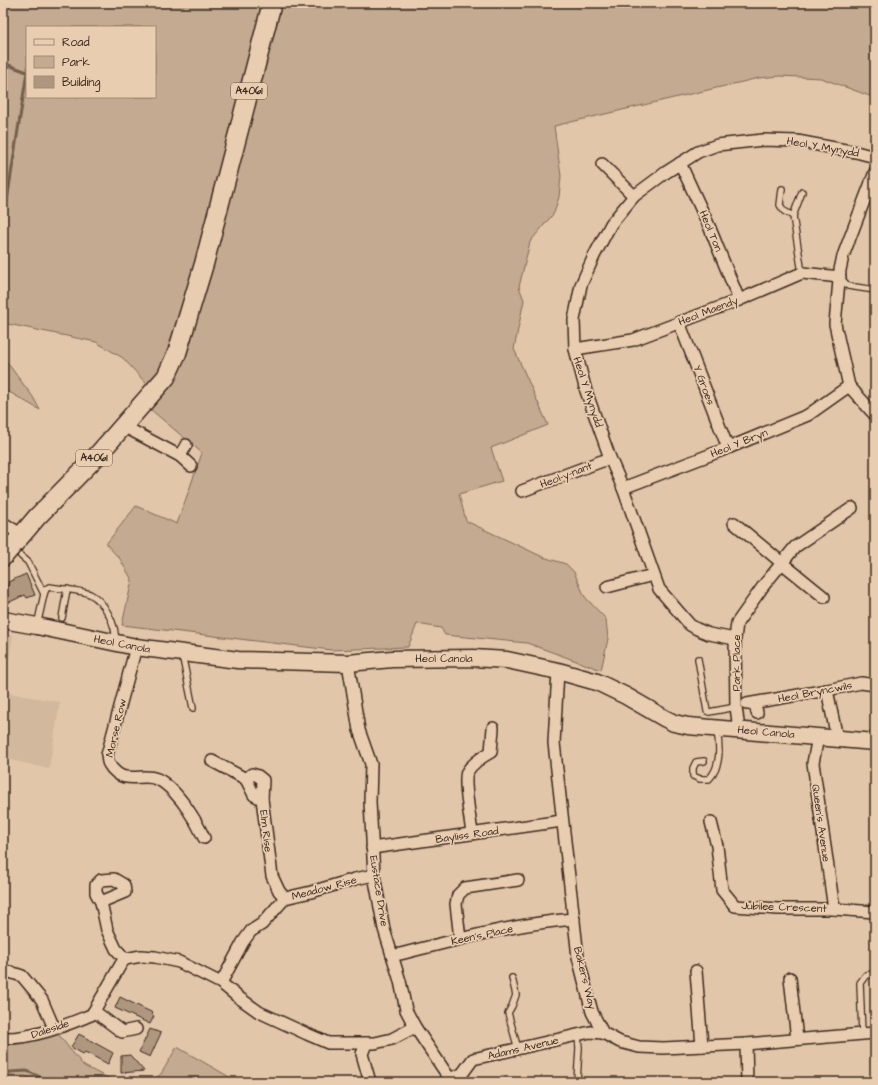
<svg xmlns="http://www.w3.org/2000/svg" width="878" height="1085" viewBox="0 0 878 1085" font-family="'Architects Daughter',sans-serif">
  <rect width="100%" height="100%" fill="#e2c6aa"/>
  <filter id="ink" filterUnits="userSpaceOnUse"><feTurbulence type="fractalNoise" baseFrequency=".025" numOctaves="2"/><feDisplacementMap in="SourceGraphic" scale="8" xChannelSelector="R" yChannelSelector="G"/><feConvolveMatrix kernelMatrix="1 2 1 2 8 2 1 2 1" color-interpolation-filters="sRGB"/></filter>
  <g filter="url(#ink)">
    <polygon fill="#d2b89d" points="3,634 13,636 3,692 60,702 49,769 3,758"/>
    <g fill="#c3aa90" stroke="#7f6a57" fill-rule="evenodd">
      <path d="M 3,3 L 875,3 L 875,98 L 821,78 L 780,76 L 759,78 L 554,126 L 561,176 L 559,197 L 554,213 L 530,242 L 519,287 L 524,300 L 514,349 L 548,425 L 491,448 L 502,481 L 459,494 L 466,521 L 543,557 L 566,564 L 574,572 L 585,597 L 606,619 L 608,639 L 601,670 L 527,643 L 445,635 L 441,628 L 417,624 L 408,647 L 331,650 L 122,625 L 132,580 L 120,559 L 106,544 L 136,506 L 177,524 L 202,453 L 143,403 L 153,391 L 123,358 L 96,342 L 3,323 ZM 27,27 L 155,27 L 155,97 L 27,97 Z"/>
      <polygon points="3,357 33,397 40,410 11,393 3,391"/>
      <polygon points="54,1028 69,1048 84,1066 116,1082 33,1082 26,1076 11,1076 3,1078 3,1038"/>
      <polygon points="177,1047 233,1079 235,1082 150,1082 161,1074"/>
    </g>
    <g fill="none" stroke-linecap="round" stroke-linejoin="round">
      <g stroke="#745f4d" stroke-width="3">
        <polyline points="3,63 27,72"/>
        <polyline points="3,226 27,72"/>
        <polyline points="3,1078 10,1072 27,1071 51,1082"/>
      </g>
    </g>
    <g fill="#ae967f" stroke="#3b2a1e">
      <polygon points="26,574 35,595 27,598 25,595 3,605 3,587 9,585 8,582"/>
      <polygon points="120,997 153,1013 152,1014 154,1016 150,1024 115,1008"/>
      <polygon points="150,1029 161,1033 150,1057 139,1052"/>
      <polygon points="79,1034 113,1053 108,1064 85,1052 83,1054 71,1047"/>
      <polygon points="130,1055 144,1071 121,1073 121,1056"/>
    </g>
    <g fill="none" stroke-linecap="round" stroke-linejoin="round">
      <g stroke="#3b2a1e" stroke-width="8">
        <g id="lane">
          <polyline points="782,189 780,205 784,211 793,216"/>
          <polyline points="802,192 793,216 802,273"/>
          <polyline points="840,277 848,286 875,290"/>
          <polyline points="21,556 28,562 44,594"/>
          <polyline points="62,618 67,589"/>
          <path d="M 37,626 L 44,594 L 46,589 L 49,587 C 59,589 81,590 90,594 C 104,601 117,625 115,641"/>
          <polyline points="182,654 193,708"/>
          <polyline points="698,659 707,711 709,712 736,707"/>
          <path d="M 704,761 L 696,762 L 693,768 L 693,776 L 700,779 L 709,779 C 721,767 720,747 717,731"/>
          <polyline points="512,978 516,995 512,1006 508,1013 518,1049"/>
          <polyline points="862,1034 860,983 866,975 875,974"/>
          <polyline points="577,1081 579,1048 578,1035"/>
        </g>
      </g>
      <g stroke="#3b2a1e" stroke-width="14">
        <g id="street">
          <polyline points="680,163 709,226 739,300"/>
          <polyline points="602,164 634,196"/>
          <polyline points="875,172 843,256 840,270 835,324 839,342 849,386 875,415"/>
          <polyline points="679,322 728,448"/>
          <polyline points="575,349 633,340 739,300 802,273 840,277"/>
          <polyline points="123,426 180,456 191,466"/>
          <polyline points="180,456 186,445"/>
          <polyline points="623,488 728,448 808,415 849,386"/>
          <polyline points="522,491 610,458"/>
          <polyline points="3,523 22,535"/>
          <polyline points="734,523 782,563 824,597"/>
          <polyline points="607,587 653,575"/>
          <polyline points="735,639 709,634 697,629 690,625 659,589 623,488 610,458 586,391 575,349 574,320 581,285 594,256 611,224 634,196 665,173 698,152 717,145 763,140 797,141 856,152 875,157"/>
          <path d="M 136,647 L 107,755 C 108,758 107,762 109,764 C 112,770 120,777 126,777 C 140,779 151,773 164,783 C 180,795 196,820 204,838"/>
          <polyline points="348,663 359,730 371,764 370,802 374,875 384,929 400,981 406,1010 415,1027 452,1082"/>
          <polyline points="558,671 554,743 578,957 592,1012 603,1033 620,1042 639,1047 663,1048 746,1044 875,1033"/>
          <polyline points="827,690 837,738"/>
          <polyline points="755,703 757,713"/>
          <polyline points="747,704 827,690 861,683 875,685"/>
          <polyline points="737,730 738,722 736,707 735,639 737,623 764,585 795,547 852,508"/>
          <polyline points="818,737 813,763 834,909"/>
          <polyline points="212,761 246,779"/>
          <polyline points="246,779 252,774 258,776 263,780 262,799 272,876 279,891 285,898"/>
          <polyline points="246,779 254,795 262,799"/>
          <polyline points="711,822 717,846 722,890 735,906 778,909 834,909 875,912"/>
          <path d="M 472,834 C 471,822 463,782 467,772 C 472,763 482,757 491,752 L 493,728"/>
          <polyline points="372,848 562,821"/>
          <polyline points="101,902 125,892 124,885 114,879 101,880 96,885 96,893 101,902 107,930 116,949 125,959"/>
          <polyline points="460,939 456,904 458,895 465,888 518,880"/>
          <path d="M 392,956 C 452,941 512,924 574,919"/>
          <polyline points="696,971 702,1046"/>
          <polyline points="3,972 10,972 22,976 42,1000 54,1028"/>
          <polyline points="790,978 797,1039"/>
          <polyline points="221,983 243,942 251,931 262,924 285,898 311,892 355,879 374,875"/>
          <polyline points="94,1011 122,1032 136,1029"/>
          <path d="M 3,1038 C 33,1039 63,1026 91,1015 L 94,1011 L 121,964 L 125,959 L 141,956 L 155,957 L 179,962 L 221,983 L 238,997 L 259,1012 L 307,1034 L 328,1043 L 375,1043 L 392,1039 L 415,1027"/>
          <polyline points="366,1044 362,1054 370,1082"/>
          <polyline points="746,1044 747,1082"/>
          <polyline points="449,1079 462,1074 473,1059 590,1032 603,1033"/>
        </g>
      </g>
      <g stroke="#3b2a1e" stroke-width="19">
        <polyline id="secondary" points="3,620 37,626 136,647 238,660 348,663 392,659 473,658 507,660 558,671 597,682 626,696 664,718 674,723 688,726 875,742"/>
      </g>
      <g stroke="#3b2a1e" stroke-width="21">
        <polyline id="primary" points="3,557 37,517 95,458 166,377 177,353 204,264 272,3"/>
      </g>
      <use href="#lane" stroke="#e9cdb0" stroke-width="5.5"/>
      <use href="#street" stroke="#e9cdb0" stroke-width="11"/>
      <use href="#secondary" stroke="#e9cdb0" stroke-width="16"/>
      <use href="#primary" stroke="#e9cdb0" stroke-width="18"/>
    </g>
  </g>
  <g text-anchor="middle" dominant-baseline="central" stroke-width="3.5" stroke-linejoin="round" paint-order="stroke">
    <g fill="#e9cdb0" stroke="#6f5b4a" stroke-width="1">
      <rect x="231" y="83" width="36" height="16" rx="3"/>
      <rect x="76" y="450" width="36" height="16" rx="3"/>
    </g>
    <g font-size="10" font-weight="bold" fill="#3b2a1e">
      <text x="249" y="91">A4061</text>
      <text x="94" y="458">A4061</text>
    </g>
    <g font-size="11" fill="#3b2a1e" stroke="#e9cdb0">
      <text transform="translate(823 147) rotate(10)">Heol Y Mynydd</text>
      <text transform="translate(711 231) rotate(67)">Heol Ton</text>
      <text transform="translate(708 311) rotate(-21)">Heol Maendy</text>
      <text transform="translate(704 385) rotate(69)">Y Groes</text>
      <text transform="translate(588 392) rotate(72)">Heol Y Mynydd</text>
      <text transform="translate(739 443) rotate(-22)">Heol Y Bryn</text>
      <text transform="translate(566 475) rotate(-21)">Heol-y-nant</text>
      <text transform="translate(122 644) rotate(11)">Heol Canola</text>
      <text x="444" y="658">Heol Canola</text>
      <text transform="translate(736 663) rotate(-90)">Park Place</text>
      <text transform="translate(815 692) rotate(-11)">Heol Bryncwils</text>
      <text transform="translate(116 728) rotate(-77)">Morse Row</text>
      <text transform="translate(766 732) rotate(5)">Heol Canola</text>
      <text transform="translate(821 823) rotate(82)">Queen's Avenue</text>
      <text transform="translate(266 831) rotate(83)">Elm Rise</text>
      <text transform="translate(467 835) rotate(-8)">Bayliss Road</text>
      <text transform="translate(324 888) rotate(-15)">Meadow Rise</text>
      <text transform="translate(379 891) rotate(81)">Eustace Drive</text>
      <text transform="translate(784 907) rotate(2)">Jubilee Crescent</text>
      <text transform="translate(482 935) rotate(-12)">Keen's Place</text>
      <text transform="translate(585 978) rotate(76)">Bakers Way</text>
      <text transform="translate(50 1029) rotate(-18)">Daleside</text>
      <text transform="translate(523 1048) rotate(-13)">Adams Avenue</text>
    </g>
  </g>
  <rect width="878" height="1085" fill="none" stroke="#e9cdb0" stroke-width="16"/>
  <rect x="8" y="8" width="862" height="1069" fill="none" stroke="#3b2a1e" stroke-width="1.5" filter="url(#ink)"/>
  <rect x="26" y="26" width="130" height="72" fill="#e9cdb0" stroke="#a38c76"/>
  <rect x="34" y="39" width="20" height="6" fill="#e9cdb0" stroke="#a38c76"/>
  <text x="62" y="46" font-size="12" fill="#3b2a1e">Road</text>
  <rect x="34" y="56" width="20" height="12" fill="#c3aa90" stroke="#a38c76"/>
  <text x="62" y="66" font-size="12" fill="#3b2a1e">Park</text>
  <rect x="34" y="76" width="20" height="12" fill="#ae967f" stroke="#a38c76"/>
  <text x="62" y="86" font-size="12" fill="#3b2a1e">Building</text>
</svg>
